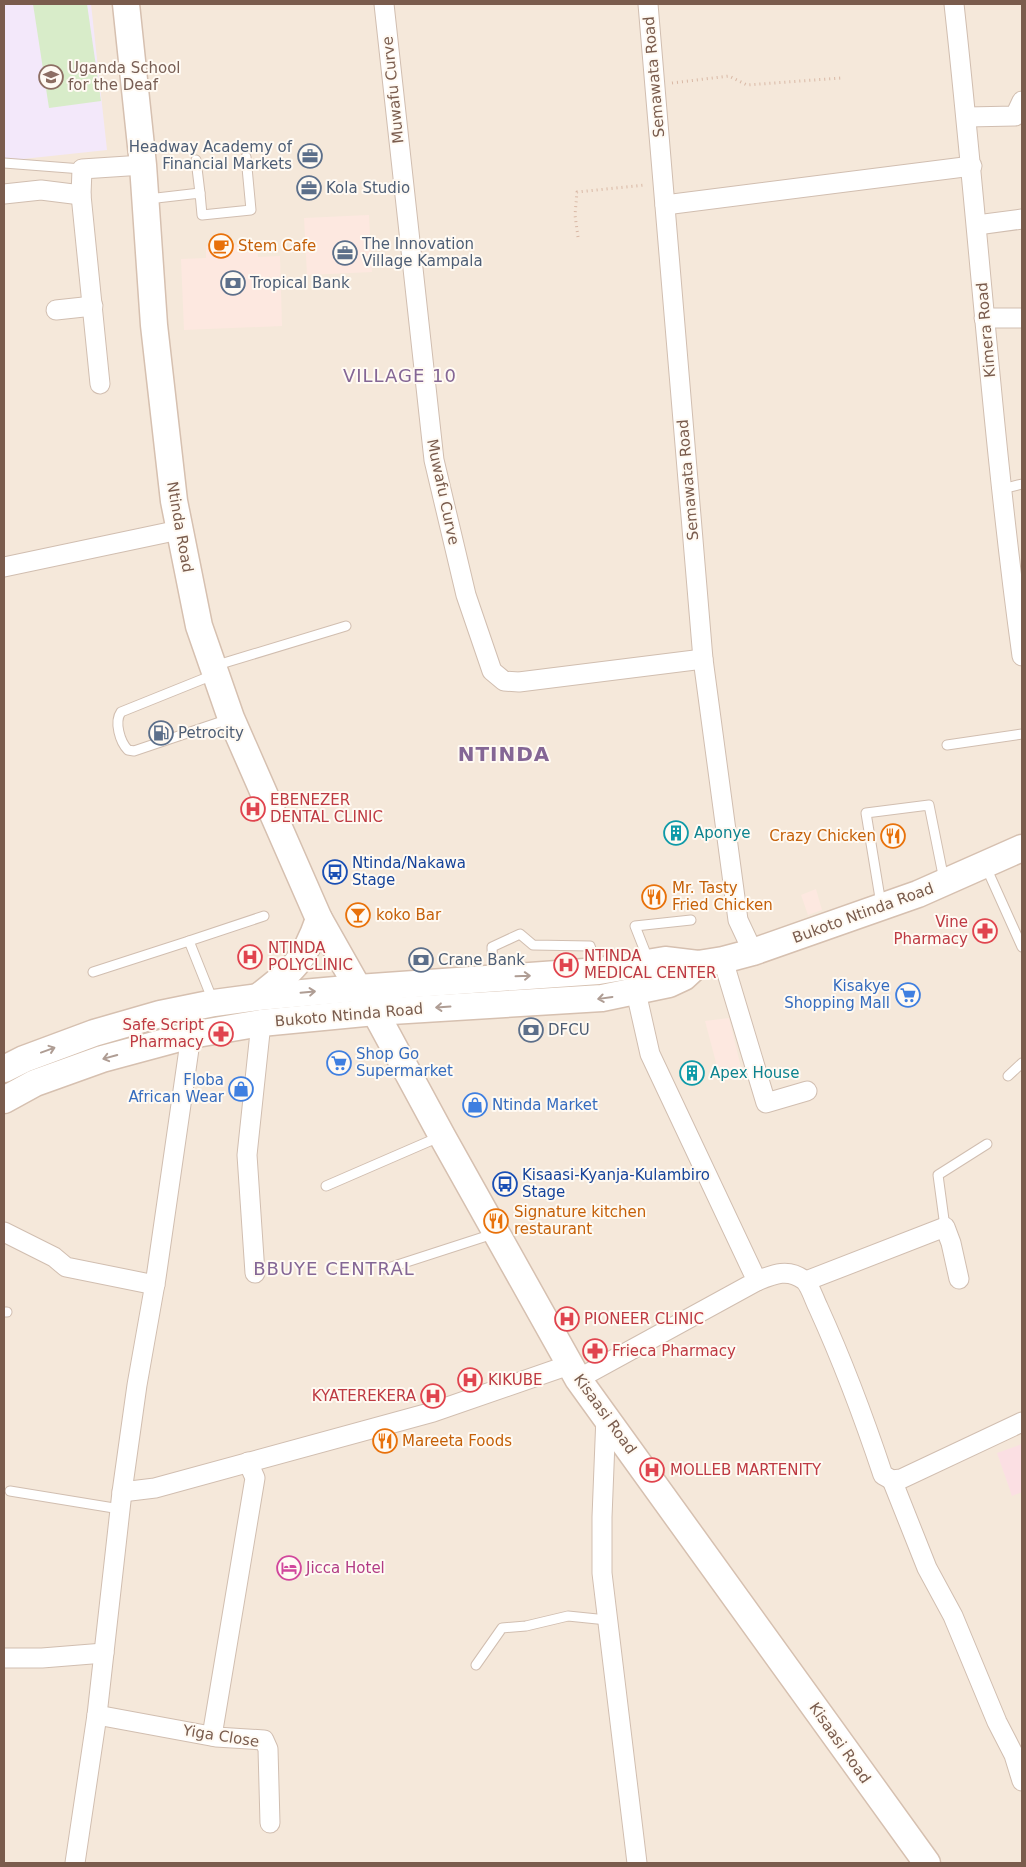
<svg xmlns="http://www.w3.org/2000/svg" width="1026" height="1867" viewBox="0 0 1026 1867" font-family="'DejaVu Sans',sans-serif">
  <rect width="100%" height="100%" fill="#fdf6ec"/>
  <rect fill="#f5e8da" x="4" y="4" width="1018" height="1859"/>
  <g fill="#fde8e0">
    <polygon points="369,215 372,272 307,275 304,218"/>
    <polygon points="257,244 258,257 280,256 282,326 184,330 181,259 206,258 206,246"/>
    <polygon points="816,889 822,910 808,915 801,895"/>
    <polygon points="729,1018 741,1067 719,1074 705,1021"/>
  </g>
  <polygon fill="#f3e8fa" points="4,4 91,4 107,150 4,161"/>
  <polygon fill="#fbdfe3" points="1022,1444 1022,1492 1012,1496 997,1453"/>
  <polygon fill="#d8ecc9" points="33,4 87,4 101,101 49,108"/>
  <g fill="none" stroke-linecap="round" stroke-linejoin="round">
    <g stroke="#d1beb0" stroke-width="11">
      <g id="lane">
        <polyline points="196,160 200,193"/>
        <polyline points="4,163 82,169"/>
        <polyline points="148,199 200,193 202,215 251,210 246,157"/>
        <polyline points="1002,489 1022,484"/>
        <polyline points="214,666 346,626"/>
        <path d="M 213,675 L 121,712 C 114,722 120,742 128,750 L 134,751 L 229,719"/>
        <polyline points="947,745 1022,734"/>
        <polyline points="986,867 1022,947"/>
        <polyline points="881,904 866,813 929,805 944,880"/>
        <polyline points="189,941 264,916"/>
        <polyline points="648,959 635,926 691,920"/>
        <polyline points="93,972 189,941 213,1001"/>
        <polyline points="493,976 492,947 520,934 533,945 590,946 598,969"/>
        <polyline points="1008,1076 1022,1063"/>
        <polyline points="326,1186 439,1137"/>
        <polyline points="945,1227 938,1175 987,1144"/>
        <polyline points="385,1269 493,1234"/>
        <polyline points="4,1312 7,1312"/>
        <polyline points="10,1491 120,1509"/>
        <polyline points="476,1665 502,1628 526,1626 568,1616 607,1620"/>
      </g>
    </g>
    <g stroke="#d1beb0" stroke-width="21">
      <g id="street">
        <polyline points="384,4 434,460 466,595 492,671 504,681 519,682 703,659"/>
        <polyline points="648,4 703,659 738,920 753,952"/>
        <path d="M 954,4 C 978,221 992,439 1022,656"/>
        <polyline points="967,117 1015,116 1022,101"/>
        <polyline points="4,194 41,190 81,195 82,169 143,165"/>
        <polyline points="81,195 100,384"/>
        <polyline points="665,205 972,166"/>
        <polyline points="977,225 1022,219"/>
        <polyline points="56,310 93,306"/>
        <polyline points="984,318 1022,318"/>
        <polyline points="4,567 179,530"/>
        <polyline points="723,960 766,1103 807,1091"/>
        <polyline points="4,1232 54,1257 66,1267 155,1285"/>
        <polyline points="255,1273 247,1155 261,1023"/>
        <path d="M 757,1281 C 774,1274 788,1268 804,1280 C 810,1285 814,1299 818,1307 C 843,1362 864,1418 883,1475 L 892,1480 L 901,1479 L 1022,1422"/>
        <polyline points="806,1281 945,1227 951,1243 959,1279"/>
        <polyline points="578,1379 757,1281 650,1054 636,992"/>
        <polyline points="606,1416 602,1517 602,1573 637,1863"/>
        <polyline points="892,1480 927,1568 953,1616 997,1722 1014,1755 1022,1781"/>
        <polyline points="122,1492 155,1488 433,1412 569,1365"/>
        <polyline points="4,1658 42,1658 104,1653"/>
        <polyline points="97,1715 216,1737 264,1740 268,1749 270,1823"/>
        <polyline points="212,1736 255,1478 248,1462"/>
        <polyline points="75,1863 97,1715 122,1492 137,1385 156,1278 191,1035"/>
      </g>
    </g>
    <g stroke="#d6c0b0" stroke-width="29">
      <g id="secondary">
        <polyline points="126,4 143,165 154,325 174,501 199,626 231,718 319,919 358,988 375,1012 442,1136 578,1379 927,1863"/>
        <path d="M 258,997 C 293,970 304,962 319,919"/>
        <polyline points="4,1069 24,1059 94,1033 160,1014 214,1003 258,997 358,988 599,971 665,960 698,964 723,960 753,952 918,894 1022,848"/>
        <polyline points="4,1100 35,1083 102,1059 191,1035 261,1023 375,1012 602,998 669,984 684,977 698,964"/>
      </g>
    </g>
    <g stroke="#d9b8a5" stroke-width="3" stroke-dasharray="1 4" stroke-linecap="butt">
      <polyline points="672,83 729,76 747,85 841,78"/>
      <polyline points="578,237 575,215 577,192 645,185"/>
    </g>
    <use href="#lane" stroke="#fff" stroke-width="9"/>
    <use href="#street" stroke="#fff" stroke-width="19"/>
    <use href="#secondary" stroke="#fff" stroke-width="26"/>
  </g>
  <defs><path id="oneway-shaft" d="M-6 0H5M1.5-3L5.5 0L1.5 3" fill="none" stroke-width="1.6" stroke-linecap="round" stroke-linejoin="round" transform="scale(1.25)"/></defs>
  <g stroke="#af9d94">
    <use href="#oneway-shaft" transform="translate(523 976) rotate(-2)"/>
    <use href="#oneway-shaft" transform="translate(308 992) rotate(-5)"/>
    <use href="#oneway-shaft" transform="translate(605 998) rotate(172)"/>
    <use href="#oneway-shaft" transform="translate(443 1007) rotate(176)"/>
    <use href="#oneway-shaft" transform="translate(48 1050) rotate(-20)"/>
    <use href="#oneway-shaft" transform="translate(110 1057) rotate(165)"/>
  </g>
  <defs>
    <g id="school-ring" transform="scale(1.25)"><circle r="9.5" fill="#fffaf3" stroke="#8d6e63" stroke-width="1.5"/><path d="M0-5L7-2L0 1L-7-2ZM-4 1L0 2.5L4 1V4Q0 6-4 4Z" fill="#8d6e63"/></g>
    <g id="office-ring" transform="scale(1.25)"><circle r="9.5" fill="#fffaf3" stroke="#5c6f8a" stroke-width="1.5"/><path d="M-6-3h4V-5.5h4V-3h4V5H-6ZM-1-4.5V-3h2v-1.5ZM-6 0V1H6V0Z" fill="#5c6f8a"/></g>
    <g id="cafe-ring" transform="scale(1.25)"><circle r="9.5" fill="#fffaf3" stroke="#e8710a" stroke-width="1.5"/><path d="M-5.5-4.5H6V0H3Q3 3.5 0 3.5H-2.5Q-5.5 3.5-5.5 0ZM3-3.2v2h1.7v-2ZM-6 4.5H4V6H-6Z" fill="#e8710a"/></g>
    <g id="bank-ring" transform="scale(1.25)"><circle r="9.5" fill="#fffaf3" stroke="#5c6f8a" stroke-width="1.5"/><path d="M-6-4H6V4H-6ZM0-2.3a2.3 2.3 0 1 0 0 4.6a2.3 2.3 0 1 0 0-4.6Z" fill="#5c6f8a"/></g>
    <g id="fuel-ring" transform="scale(1.25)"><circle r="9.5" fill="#fffaf3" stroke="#5c6f8a" stroke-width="1.5"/><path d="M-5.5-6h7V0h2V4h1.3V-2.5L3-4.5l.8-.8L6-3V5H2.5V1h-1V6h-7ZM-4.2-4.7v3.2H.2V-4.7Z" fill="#5c6f8a"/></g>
    <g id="hospital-ring" transform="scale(1.25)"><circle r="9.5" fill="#fffaf3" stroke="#e0444e" stroke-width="1.5"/><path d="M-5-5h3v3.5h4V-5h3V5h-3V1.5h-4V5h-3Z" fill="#e0444e"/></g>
    <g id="building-ring" transform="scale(1.25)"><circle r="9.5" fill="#fffaf3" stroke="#0f9aa8" stroke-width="1.5"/><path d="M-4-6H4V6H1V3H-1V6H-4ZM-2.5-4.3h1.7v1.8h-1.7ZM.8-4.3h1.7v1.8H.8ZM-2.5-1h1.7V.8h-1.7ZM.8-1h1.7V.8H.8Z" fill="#0f9aa8"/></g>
    <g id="restaurant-ring" transform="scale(1.25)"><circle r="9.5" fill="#fffaf3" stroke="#e8710a" stroke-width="1.5"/><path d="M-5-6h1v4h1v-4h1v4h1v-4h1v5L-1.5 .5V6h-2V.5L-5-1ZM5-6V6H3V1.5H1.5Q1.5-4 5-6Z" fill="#e8710a"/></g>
    <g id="bus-ring" transform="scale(1.25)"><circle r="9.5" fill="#fffaf3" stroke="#1a4fb4" stroke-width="1.5"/><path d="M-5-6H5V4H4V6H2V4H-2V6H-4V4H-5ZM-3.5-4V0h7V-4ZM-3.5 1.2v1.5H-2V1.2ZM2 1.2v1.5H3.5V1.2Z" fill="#1a4fb4"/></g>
    <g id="bar-ring" transform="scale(1.25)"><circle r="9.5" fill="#fffaf3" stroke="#e8710a" stroke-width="1.5"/><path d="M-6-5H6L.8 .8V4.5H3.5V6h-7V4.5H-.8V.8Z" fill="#e8710a"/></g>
    <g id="pharmacy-ring" transform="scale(1.25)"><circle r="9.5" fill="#fffaf3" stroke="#e0444e" stroke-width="1.5"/><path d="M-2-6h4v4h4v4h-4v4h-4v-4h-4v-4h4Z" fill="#e0444e"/></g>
    <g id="supermarket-ring" transform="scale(1.25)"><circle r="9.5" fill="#fffaf3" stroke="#3f7fe0" stroke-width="1.5"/><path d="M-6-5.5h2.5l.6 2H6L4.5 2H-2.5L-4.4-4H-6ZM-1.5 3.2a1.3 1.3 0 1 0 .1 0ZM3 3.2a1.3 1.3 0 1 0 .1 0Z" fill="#3f7fe0"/></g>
    <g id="shop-ring" transform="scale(1.25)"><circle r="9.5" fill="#fffaf3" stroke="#3f7fe0" stroke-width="1.5"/><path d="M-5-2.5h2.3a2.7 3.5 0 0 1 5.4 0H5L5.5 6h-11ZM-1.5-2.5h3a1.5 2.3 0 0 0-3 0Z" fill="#3f7fe0"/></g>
    <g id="hotel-ring" transform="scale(1.25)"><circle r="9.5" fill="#fffaf3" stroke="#d1479c" stroke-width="1.5"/><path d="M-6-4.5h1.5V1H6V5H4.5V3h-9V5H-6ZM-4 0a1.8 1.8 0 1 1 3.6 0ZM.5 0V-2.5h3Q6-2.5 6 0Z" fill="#d1479c"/></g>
  </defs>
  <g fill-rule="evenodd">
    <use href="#school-ring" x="51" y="77"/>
    <use href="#office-ring" x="310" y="156"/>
    <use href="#office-ring" x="309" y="188"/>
    <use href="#cafe-ring" x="221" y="246"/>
    <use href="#office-ring" x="345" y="253"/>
    <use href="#bank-ring" x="233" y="283"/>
    <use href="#fuel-ring" x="161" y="733"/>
    <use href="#hospital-ring" x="253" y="809"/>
    <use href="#building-ring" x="676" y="833"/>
    <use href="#restaurant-ring" x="893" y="836"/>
    <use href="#bus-ring" x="335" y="872"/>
    <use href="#restaurant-ring" x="654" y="897"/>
    <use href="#bar-ring" x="358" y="915"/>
    <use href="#pharmacy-ring" x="985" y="931"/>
    <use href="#hospital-ring" x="250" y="957"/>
    <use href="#bank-ring" x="421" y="960"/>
    <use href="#hospital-ring" x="566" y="965"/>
    <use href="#supermarket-ring" x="908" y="995"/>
    <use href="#bank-ring" x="531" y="1030"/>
    <use href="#pharmacy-ring" x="221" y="1034"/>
    <use href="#supermarket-ring" x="339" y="1063"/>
    <use href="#building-ring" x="692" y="1073"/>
    <use href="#shop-ring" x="241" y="1089"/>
    <use href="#shop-ring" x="475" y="1105"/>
    <use href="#bus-ring" x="505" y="1184"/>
    <use href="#restaurant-ring" x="496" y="1221"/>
    <use href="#hospital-ring" x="567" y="1319"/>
    <use href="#pharmacy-ring" x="595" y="1351"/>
    <use href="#hospital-ring" x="470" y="1380"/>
    <use href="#hospital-ring" x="433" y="1396"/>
    <use href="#restaurant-ring" x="385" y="1441"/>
    <use href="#hospital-ring" x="652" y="1470"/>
    <use href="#hotel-ring" x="289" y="1568"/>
  </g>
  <g text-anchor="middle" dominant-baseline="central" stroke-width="4" stroke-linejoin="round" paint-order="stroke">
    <g font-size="15" fill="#785e54" stroke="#fffaf3" text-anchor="start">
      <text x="68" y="68">Uganda School<tspan x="68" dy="17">for the Deaf</tspan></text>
    </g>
    <g font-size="15" fill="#7a5c4d" stroke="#fffaf3">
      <text transform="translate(654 77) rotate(-95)">Semawata Road</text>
      <text transform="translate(393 90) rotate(-96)">Muwafu Curve</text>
      <text transform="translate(986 330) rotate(-95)">Kimera Road</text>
      <text transform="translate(688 480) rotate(-95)">Semawata Road</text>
      <text transform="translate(443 492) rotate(78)">Muwafu Curve</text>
      <text transform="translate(180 527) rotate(80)">Ntinda Road</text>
      <text transform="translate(863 913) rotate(-20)">Bukoto Ntinda Road</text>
      <text transform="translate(349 1015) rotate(-5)">Bukoto Ntinda Road</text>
      <text transform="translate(605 1414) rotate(54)">Kisaasi Road</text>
      <text transform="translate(221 1736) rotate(9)">Yiga Close</text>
      <text transform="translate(840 1743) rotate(55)">Kisaasi Road</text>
    </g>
    <g font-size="15" fill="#4e5e75" stroke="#fffaf3" text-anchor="start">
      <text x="292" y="147" text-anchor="end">Headway Academy of<tspan x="292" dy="17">Financial Markets</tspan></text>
      <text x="326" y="188">Kola Studio</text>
      <text x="362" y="244">The Innovation<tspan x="362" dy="17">Village Kampala</tspan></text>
      <text x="250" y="283">Tropical Bank</text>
      <text x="178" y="733">Petrocity</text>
      <text x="438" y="960">Crane Bank</text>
      <text x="548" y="1030">DFCU</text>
    </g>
    <g font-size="15" fill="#c56008" stroke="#fffaf3" text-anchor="start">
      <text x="238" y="246">Stem Cafe</text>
      <text x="876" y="836" text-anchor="end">Crazy Chicken</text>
      <text x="672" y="888">Mr. Tasty<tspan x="672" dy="17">Fried Chicken</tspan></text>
      <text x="376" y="915">koko Bar</text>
      <text x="514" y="1212">Signature kitchen<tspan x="514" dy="17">restaurant</tspan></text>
      <text x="402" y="1441">Mareeta Foods</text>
    </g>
    <g font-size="15" fill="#be3a42" stroke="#fffaf3" text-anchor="start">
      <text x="270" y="800">EBENEZER<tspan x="270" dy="17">DENTAL CLINIC</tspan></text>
      <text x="968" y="922" text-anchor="end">Vine<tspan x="968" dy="17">Pharmacy</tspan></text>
      <text x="268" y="948">NTINDA<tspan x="268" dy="17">POLYCLINIC</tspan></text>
      <text x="584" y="956">NTINDA<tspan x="584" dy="17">MEDICAL CENTER</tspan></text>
      <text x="204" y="1025" text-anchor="end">Safe Script<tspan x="204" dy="17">Pharmacy</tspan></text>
      <text x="584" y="1319">PIONEER CLINIC</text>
      <text x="612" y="1351">Frieca Pharmacy</text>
      <text x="488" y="1380">KIKUBE</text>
      <text x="416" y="1396" text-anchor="end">KYATEREKERA</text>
      <text x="670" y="1470">MOLLEB MARTENITY</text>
    </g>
    <g font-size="15" fill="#0d838f" stroke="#fffaf3" text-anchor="start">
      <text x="694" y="833">Aponye</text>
      <text x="710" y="1073">Apex House</text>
    </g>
    <g font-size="15" fill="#164399" stroke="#fffaf3" text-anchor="start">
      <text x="352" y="863">Ntinda/Nakawa<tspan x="352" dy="17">Stage</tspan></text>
      <text x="522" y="1175">Kisaasi-Kyanja-Kulambiro<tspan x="522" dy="17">Stage</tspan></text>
    </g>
    <g font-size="15" fill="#366cbe" stroke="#fffaf3" text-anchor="end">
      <text x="890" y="986">Kisakye<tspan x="890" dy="17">Shopping Mall</tspan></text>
      <text x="356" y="1054" text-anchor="start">Shop Go<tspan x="356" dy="17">Supermarket</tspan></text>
      <text x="224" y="1080">Floba<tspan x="224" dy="17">African Wear</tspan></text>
      <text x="492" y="1105" text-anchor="start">Ntinda Market</text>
    </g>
    <g font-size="15" fill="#b23c85" stroke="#fffaf3" text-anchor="start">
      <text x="306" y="1568">Jicca Hotel</text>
    </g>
    <g font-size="18" letter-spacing="1" fill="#846695" stroke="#fffaf3">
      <text x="400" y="375">VILLAGE 10</text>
      <text x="334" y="1268">BBUYE CENTRAL</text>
    </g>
    <g font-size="20" font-weight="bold" letter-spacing="1" fill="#846695" stroke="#fffaf3">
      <text x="504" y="754">NTINDA</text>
    </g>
  </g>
  <rect width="1026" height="1867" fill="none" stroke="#7a5c4d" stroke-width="10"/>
</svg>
